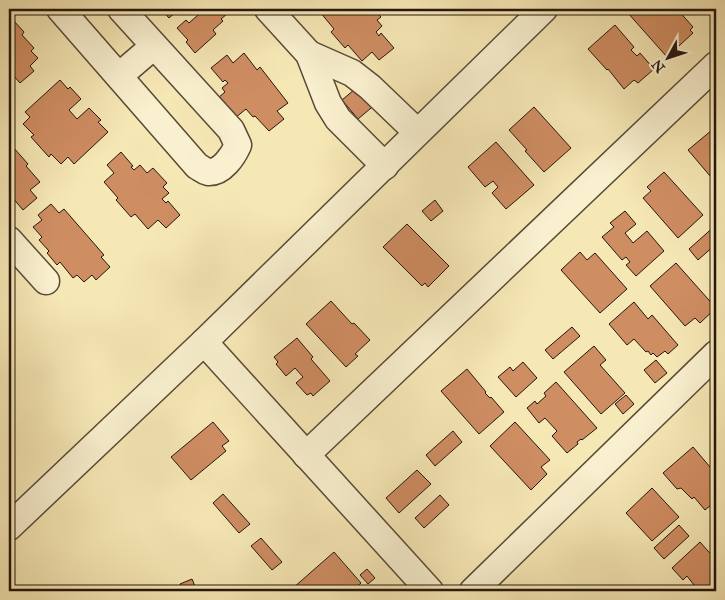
<svg xmlns="http://www.w3.org/2000/svg" width="725" height="600" viewBox="0 0 725 600" font-family="'IM FELL Great Primer',serif">
  <rect width="100%" height="100%" fill="#f6e8b5"/>
  <filter id="stains"><feTurbulence type="fractalNoise" baseFrequency=".004" numOctaves="4"/><feColorMatrix values="0 0 0 0 .2 0 0 0 0 .09 0 0 0 0 .02 0 0 0 .5 -.17"/></filter>
  <radialGradient id="worn" r=".72"><stop offset=".6" stop-color="#630" stop-opacity="0"/><stop offset="1" stop-color="#630" stop-opacity=".3"/></radialGradient>
  <g fill="#cf8d62" stroke="#25160f">
    <polygon points="161,9 177,9 178,10 169,18"/>
    <polygon points="193,9 233,9 221,19 223,21 213,30 216,34 195,53 186,42 188,40 177,28 186,20 189,23 198,15"/>
    <polygon points="324,9 374,9 381,17 377,20 382,26 376,32 379,36 381,33 394,48 379,60 372,52 362,61 348,45 345,48 331,32 334,29 320,12"/>
    <polygon points="630,9 677,9 693,27 690,30 693,33 667,57 627,12"/>
    <polygon points="9,20 12,23 14,21 24,32 22,35 34,48 31,51 38,58 30,66 34,71 20,83 12,74 9,77"/>
    <polygon points="615,25 634,47 631,50 637,56 640,53 654,69 638,83 634,80 624,89 608,69 607,70 588,49"/>
    <polygon points="244,53 257,70 260,67 288,103 277,111 284,119 269,131 255,116 253,117 246,109 235,118 218,98 225,92 222,88 228,83 225,80 223,82 211,68 227,55 233,63"/>
    <polygon points="60,80 68,89 70,87 81,99 69,110 77,119 89,108 101,120 98,122 108,132 74,164 68,157 61,164 51,154 49,157 31,137 34,135 23,124 30,117 25,112"/>
    <polygon points="361,84 377,103 358,119 342,100"/>
    <polygon points="534,107 571,148 544,172 525,151 527,150 509,130"/>
    <polygon points="712,130 716,135 716,183 688,150"/>
    <polygon points="496,142 534,185 506,209 492,193 498,187 493,181 485,187 468,167"/>
    <polygon points="9,147 11,149 13,147 28,164 26,166 40,182 30,190 37,198 23,210 11,196 9,198"/>
    <polygon points="121,152 133,166 131,167 134,170 140,165 147,173 153,168 167,183 163,187 169,193 162,199 166,203 168,201 180,215 166,228 158,220 148,229 135,214 131,217 116,200 118,198 104,182 114,173 107,165"/>
    <polygon points="664,172 703,215 678,238 643,198 651,191 647,187"/>
    <polygon points="435,200 443,211 431,221 422,211"/>
    <polygon points="51,204 59,213 64,209 104,255 101,257 110,267 96,280 92,275 84,282 77,275 73,278 60,262 57,265 47,253 49,251 39,240 42,237 33,227 42,220 38,215"/>
    <polygon points="625,211 636,224 625,233 633,243 647,231 664,251 636,276 626,265 630,262 626,257 622,260 602,237 614,227 610,223"/>
    <polygon points="407,224 449,266 428,287 425,283 422,286 383,247"/>
    <polygon points="716,225 716,244 698,260 689,249"/>
    <polygon points="580,252 587,260 595,253 627,289 600,313 561,270"/>
    <polygon points="676,263 716,308 700,323 695,318 685,326 650,286"/>
    <polygon points="331,301 352,324 354,323 370,340 355,354 358,356 346,367 306,324"/>
    <polygon points="634,302 648,319 652,315 678,345 668,354 665,351 657,357 653,353 651,355 648,351 646,352 634,339 627,345 609,324"/>
    <polygon points="572,327 580,336 553,359 545,350"/>
    <polygon points="297,338 313,357 311,359 330,381 313,396 311,393 307,395 296,383 303,377 295,368 286,376 276,364 278,362 274,357"/>
    <polygon points="594,346 606,360 600,365 625,393 601,414 564,372"/>
    <polygon points="656,360 667,373 655,383 644,370"/>
    <polygon points="523,362 537,378 516,397 498,377 510,367 513,371"/>
    <polygon points="467,369 486,392 485,393 490,398 491,397 504,412 479,434 441,391"/>
    <polygon points="556,382 597,428 582,440 581,439 577,442 578,444 567,453 552,436 557,431 545,418 539,423 527,408 535,401 537,404 546,396 544,393"/>
    <polygon points="626,395 634,404 623,414 615,404"/>
    <polygon points="213,422 229,441 222,446 226,451 191,480 171,457"/>
    <polygon points="515,422 550,460 541,467 547,474 531,490 490,446"/>
    <polygon points="453,431 462,442 435,466 426,455"/>
    <polygon points="693,447 716,474 716,501 705,510 694,497 692,499 681,488 677,489 663,473"/>
    <polygon points="417,470 431,484 399,513 386,498"/>
    <polygon points="652,488 679,517 652,541 626,513"/>
    <polygon points="223,494 250,524 239,533 213,503"/>
    <polygon points="440,495 449,505 424,528 415,518"/>
    <polygon points="679,525 689,536 664,559 654,548"/>
    <polygon points="261,538 282,562 272,570 251,546"/>
    <polygon points="700,542 716,560 716,591 694,591 691,588 694,585 687,576 683,580 672,568"/>
    <polygon points="334,552 361,583 352,591 296,591 293,588"/>
    <polygon points="367,569 375,578 368,584 360,575"/>
    <polygon points="192,579 197,591 182,591 180,584"/>
    <polygon points="178,586 180,591 164,591"/>
  </g>
  <g fill="none" stroke-linecap="round" stroke-linejoin="round">
    <g stroke="#594a38" stroke-width="29">
      <g id="minor">
        <path d="M 60,9 L 197,166 C 201,168 204,171 208,172 C 222,173 233,156 238,145 L 231,130 L 121,9"/>
        <polyline points="268,9 309,54 328,103 338,119 385,166"/>
        <polyline points="309,54 352,73 370,87 417,132"/>
        <polyline points="119,76 154,46"/>
        <polyline points="9,240 46,281"/>
        <polyline points="204,342 430,591"/>
        <polyline points="306,455 716,65"/>
        <polyline points="9,527 204,342 544,9"/>
        <polyline points="473,591 716,354"/>
      </g>
    </g>
    <use href="#minor" stroke="#f9f0cf" stroke-width="26"/>
  </g>
  <rect width="725" height="600" fill="none" stroke="#f6e8b5" stroke-width="30"/>
  <rect x="10" y="10" width="705" height="580" fill="none" stroke="#25160f" stroke-width="2.5"/>
  <rect x="15" y="15" width="695" height="570" fill="none" stroke="#25160f"/>
  <g transform="translate(668 58) rotate(230)" stroke="#f9f0cf" stroke-width="4" paint-order="stroke">
  <path d="M0-4L9 19L0 12L-9 19Z" fill="#25160f"/>
  <text y="-8" font-size="14" font-weight="bold" text-anchor="middle" fill="#25160f">N</text>
  </g>
  <rect width="100%" height="100%" filter="url(#stains)"/>
  <rect width="100%" height="100%" fill="url(#worn)"/>
</svg>
